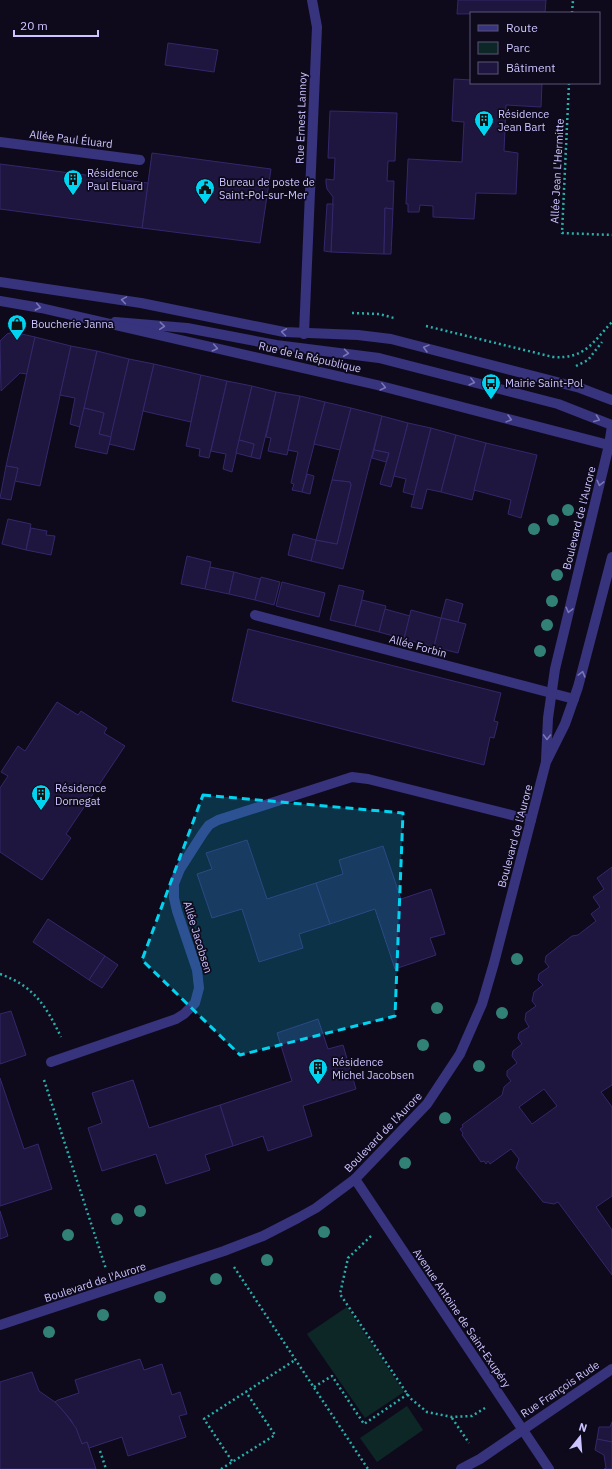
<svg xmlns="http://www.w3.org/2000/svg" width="612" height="1469" viewBox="0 0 612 1469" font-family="'IBM Plex Sans',sans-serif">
  <rect width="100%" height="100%" fill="#0e0a1c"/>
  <g fill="#0d2626">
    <polygon points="347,1307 404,1392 365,1418 307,1334"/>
    <polygon points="407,1406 423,1430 377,1462 360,1438"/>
  </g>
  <g fill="#1e163e" stroke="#35276b" fill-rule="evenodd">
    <polygon points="458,0 546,0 545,13 457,14"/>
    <polygon points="168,43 218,50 214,72 165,65"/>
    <polygon points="454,79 471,80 471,83 542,83 541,107 506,105 504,151 518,153 516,194 476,193 474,219 433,217 433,206 420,205 419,212 408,212 408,204 406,204 408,159 462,162 464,122 452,121"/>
    <polygon points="330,111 397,113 395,161 388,161 387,181 394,181 393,209 385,208 384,254 331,252 333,197 327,189 326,183 326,179 334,180 335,158 328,158"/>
    <polygon points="152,153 271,169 260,243 142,228"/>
    <polygon points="0,164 148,183 142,228 0,209"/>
    <polygon points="327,204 333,204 331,252 324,251"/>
    <polygon points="385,208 393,209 391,254 384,254"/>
    <polygon points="13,332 35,337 27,374 20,373 1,391 0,341 7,334"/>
    <polygon points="35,337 71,346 40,486 15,481 18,468 6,466"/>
    <polygon points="71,346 97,351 80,427 70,424 75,398 60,395"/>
    <polygon points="97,351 129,359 111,437 99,434 104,413 84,408"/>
    <polygon points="129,359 154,364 134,450 109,444"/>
    <polygon points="154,364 201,375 191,422 143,411"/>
    <polygon points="201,375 227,381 209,458 199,456 200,449 186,446"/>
    <polygon points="227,381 252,386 232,472 223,469 226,454 211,451"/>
    <polygon points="252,386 276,392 260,459 251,457 254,444 239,440"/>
    <polygon points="276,392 300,396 287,455 268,451 271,438 266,437"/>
    <polygon points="300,396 325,402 302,492 292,490 294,484 291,483 298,452 288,450"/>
    <polygon points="325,402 351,408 340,450 314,444"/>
    <polygon points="84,408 104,413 99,434 111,437 107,454 75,447"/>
    <polygon points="351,408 382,416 343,569 311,561 316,540 337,544 351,485 350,482 332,480"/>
    <polygon points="382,416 408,423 391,487 380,484 389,453 374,450"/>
    <polygon points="408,423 431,428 414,495 403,492 406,479 394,476"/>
    <polygon points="431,428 456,435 441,492 427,489 422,509 411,507"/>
    <polygon points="456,435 486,443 472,500 441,492"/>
    <polygon points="239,440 254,444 251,457 236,453"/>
    <polygon points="486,443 537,455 521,518 508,514 511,500 474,490"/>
    <polygon points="374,450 389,453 386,462 372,458"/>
    <polygon points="6,466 18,468 11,500 0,498"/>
    <polygon points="307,474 314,476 310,494 302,492"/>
    <polygon points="332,480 350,482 351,485 337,544 316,540"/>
    <polygon points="8,519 31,524 26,550 2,544"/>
    <polygon points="31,528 47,531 46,535 55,536 51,555 26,550"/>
    <polygon points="293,534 316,540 311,561 288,555"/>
    <polygon points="187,556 211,562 205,589 181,584"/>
    <polygon points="210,567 234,572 229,594 205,589"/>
    <polygon points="234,572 260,579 255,600 229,594"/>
    <polygon points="261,577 280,582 274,605 255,600"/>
    <polygon points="282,582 325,593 319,617 276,606"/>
    <polygon points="339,585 364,591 355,626 330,620"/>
    <polygon points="446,599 463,604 458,622 441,618"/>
    <polygon points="362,600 386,606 379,632 355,626"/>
    <polygon points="385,609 410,616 404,639 379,632"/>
    <polygon points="411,610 441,618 434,647 404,639"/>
    <polygon points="441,618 466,624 458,653 434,647"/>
    <polygon points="248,629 501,693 494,721 498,722 494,738 490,737 484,765 232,701"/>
    <polygon points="57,702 78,715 81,711 107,728 104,733 125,746 66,834 71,838 42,880 0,852 0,788 8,776 1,772 18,746 25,751"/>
    <polygon points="247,840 267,899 316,883 330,924 299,934 303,948 259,962 242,909 212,918 197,874 212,869 206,853"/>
    <polygon points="383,846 401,899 431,889 445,934 430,938 436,955 395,969 375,909 330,924 316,883 343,874 339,860"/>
    <path d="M 612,867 L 612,1085 L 601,1092 L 612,1107 L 612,1196 L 596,1207 L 612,1230 L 612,1275 L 558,1202 L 554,1204 L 543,1202 L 516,1168 L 519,1159 L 511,1149 L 490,1164 L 488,1161 L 486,1164 L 484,1161 L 481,1162 L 462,1135 L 463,1133 L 460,1129 L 463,1127 L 462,1125 L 502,1095 L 504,1087 L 511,1081 L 507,1076 L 507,1071 L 517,1063 L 512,1056 L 513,1051 L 522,1044 L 518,1038 L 519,1033 L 529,1027 L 525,1020 L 526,1013 L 536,1006 L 532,1001 L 534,992 L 543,985 L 538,980 L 539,974 L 549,967 L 545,962 L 546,956 L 572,936 L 578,935 L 596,921 L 591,914 L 600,907 L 593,897 L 604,889 L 597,878 ZM 544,1089 L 557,1106 L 532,1124 L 519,1107 Z"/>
    <polygon points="48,919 105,956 89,980 33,942"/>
    <polygon points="105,956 118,965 102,988 89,980"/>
    <polygon points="11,1011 26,1055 0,1064 0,1014"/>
    <polygon points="318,1019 328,1049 343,1045 356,1089 303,1106 312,1136 268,1151 263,1136 233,1146 220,1105 292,1081 277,1033"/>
    <polygon points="0,1078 24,1149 38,1144 52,1189 0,1206"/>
    <polygon points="133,1080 149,1128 220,1105 233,1146 205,1155 210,1170 166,1184 156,1154 102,1171 88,1128 102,1123 92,1093"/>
    <polygon points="0,1211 8,1236 0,1239"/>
    <polygon points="140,1359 144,1370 162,1364 172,1395 180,1392 187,1414 179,1416 186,1437 128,1456 122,1437 89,1448 87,1442 82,1444 71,1420 55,1402 58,1400 79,1393 75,1380"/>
    <polygon points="32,1372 39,1391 55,1402 65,1413 76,1428 82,1444 87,1442 96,1469 0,1469 0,1382"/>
    <polygon points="612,1422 612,1442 597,1439 599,1427 610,1427"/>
    <polygon points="597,1439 612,1442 612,1469 604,1469 606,1468 604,1455 595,1450"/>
  </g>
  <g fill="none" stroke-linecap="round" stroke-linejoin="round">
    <g stroke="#28b1ab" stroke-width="2.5" stroke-dasharray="2 3" stroke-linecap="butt">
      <polyline points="572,13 573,0"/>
      <polyline points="569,83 562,233 612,235"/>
      <polyline points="352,313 379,314 394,318"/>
      <path d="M 426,326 L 553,357 C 585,359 592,343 612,322"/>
      <polyline points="576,366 588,360 602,342"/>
      <path d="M 0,974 C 34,986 46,1006 61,1037"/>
      <polyline points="44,1080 106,1269"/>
      <polyline points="371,1236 348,1258 340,1294 410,1398 427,1412 452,1417 472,1416 485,1408"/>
      <polyline points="234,1267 368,1469"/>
      <polyline points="314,1387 332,1376 364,1424 408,1394"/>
      <polyline points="452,1418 469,1443"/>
      <polyline points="100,1451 106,1469"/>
      <polyline points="232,1461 204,1419 295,1360"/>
      <polyline points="221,1469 275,1435 246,1392"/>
    </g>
    <g stroke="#37337d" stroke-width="10">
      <polyline points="115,322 187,328 276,345 379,358 558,404 612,425"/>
      <polyline points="255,615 574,699"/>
      <polyline points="51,1062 176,1019 184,1014 195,1003 199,988 197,970 177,911 174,898 174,884 180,869 203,833 209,825 218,820 352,777 368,779 531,820"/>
    </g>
    <g stroke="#37337d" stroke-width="10">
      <polyline points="0,142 140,160"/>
      <polyline points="304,334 317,27 312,0"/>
      <polyline points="355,1179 549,1469"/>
      <polyline points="461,1469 480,1459 612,1369"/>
    </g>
    <g stroke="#37337d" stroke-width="10">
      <polyline points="0,282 141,303 284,332 358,335 391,339 580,388 612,400"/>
      <polyline points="0,301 41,308 377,385 612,446"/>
      <polyline points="546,760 548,718 555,669 609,445 612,426"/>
      <polyline points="0,1325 224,1251 263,1236 298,1218 316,1208 355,1179 427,1104 460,1054 482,1004 494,963 546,762 565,724 578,687 612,557"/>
    </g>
  </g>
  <g fill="#318176">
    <circle cx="568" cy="510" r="6"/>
    <circle cx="553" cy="520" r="6"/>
    <circle cx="534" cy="529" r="6"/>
    <circle cx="557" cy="575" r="6"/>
    <circle cx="552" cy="601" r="6"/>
    <circle cx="547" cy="625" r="6"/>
    <circle cx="540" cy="651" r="6"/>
    <circle cx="517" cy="959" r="6"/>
    <circle cx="437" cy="1008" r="6"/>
    <circle cx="502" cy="1013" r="6"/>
    <circle cx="423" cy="1045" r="6"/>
    <circle cx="479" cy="1066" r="6"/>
    <circle cx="445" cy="1118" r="6"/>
    <circle cx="405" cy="1163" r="6"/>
    <circle cx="140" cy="1211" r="6"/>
    <circle cx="117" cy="1219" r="6"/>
    <circle cx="324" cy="1232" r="6"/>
    <circle cx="68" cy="1235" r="6"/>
    <circle cx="267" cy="1260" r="6"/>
    <circle cx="216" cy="1279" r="6"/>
    <circle cx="160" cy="1297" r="6"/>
    <circle cx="103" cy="1315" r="6"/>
    <circle cx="49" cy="1332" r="6"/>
  </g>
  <defs><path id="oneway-chevron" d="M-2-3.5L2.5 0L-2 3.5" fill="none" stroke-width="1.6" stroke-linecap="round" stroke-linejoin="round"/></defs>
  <g stroke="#7a75b8">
    <use href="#oneway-chevron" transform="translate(124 300) rotate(-171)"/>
    <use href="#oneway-chevron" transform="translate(38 307) rotate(11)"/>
    <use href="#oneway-chevron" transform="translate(162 326) rotate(5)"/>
    <use href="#oneway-chevron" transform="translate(284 332) rotate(-173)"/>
    <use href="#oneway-chevron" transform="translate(215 348) rotate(13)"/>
    <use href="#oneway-chevron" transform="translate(426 348) rotate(-165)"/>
    <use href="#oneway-chevron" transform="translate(346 353) rotate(7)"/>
    <use href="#oneway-chevron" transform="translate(472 382) rotate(14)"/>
    <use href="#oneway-chevron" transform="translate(383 387) rotate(14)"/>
    <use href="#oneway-chevron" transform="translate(509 419) rotate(15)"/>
    <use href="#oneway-chevron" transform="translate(597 419) rotate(21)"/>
    <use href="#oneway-chevron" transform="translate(600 483) rotate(104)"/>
    <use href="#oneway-chevron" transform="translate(569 610) rotate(104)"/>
    <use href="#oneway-chevron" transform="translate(582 674) rotate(-75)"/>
    <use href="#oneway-chevron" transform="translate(547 737) rotate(91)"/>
  </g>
  <path fill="#00d4f0" fill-opacity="0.2" stroke="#00d4f0" stroke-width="3" stroke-dasharray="8 5" stroke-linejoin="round" d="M 203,795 L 403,813 L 395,1016 L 240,1055 L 142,960 Z"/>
  <defs>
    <g id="building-pin" transform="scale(1)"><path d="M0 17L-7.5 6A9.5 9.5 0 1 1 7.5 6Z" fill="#00d4f0" stroke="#0e0a1c"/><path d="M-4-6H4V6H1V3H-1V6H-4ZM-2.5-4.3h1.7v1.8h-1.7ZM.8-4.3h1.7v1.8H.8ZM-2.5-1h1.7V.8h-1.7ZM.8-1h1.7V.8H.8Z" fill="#111"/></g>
    <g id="civic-pin" transform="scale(1)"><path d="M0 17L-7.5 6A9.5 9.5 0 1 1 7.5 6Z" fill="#00d4f0" stroke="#0e0a1c"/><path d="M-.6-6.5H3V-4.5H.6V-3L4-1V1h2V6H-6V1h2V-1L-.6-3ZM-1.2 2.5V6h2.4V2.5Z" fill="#111"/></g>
    <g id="shop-pin" transform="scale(1)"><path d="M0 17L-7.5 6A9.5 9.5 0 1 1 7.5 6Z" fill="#00d4f0" stroke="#0e0a1c"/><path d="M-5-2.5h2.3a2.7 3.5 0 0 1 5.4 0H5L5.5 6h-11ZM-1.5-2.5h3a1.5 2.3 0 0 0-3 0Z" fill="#111"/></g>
    <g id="bus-pin" transform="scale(1)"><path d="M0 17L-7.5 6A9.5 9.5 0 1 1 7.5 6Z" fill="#00d4f0" stroke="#0e0a1c"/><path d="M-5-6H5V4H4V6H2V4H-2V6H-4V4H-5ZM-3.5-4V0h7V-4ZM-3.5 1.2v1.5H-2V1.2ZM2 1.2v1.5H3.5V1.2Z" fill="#111"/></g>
  </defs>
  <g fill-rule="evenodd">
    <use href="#building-pin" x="484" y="120"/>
    <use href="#building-pin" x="73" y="179"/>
    <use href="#civic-pin" x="205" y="188"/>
    <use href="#shop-pin" x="17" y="324"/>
    <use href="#bus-pin" x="491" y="383"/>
    <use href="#building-pin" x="41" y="794"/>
    <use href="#building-pin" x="318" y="1068"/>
  </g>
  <g text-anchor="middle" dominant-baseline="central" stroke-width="3.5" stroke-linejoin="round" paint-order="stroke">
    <g font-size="11" fill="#cdc5ff" stroke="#0e0a1c" text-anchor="start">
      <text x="498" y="114">Résidence<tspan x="498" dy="13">Jean Bart</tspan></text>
      <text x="87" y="173">Résidence<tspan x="87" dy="13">Paul Eluard</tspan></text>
      <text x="219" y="182">Bureau de poste de<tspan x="219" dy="13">Saint-Pol-sur-Mer</tspan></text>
      <text x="31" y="324">Boucherie Janna</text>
      <text x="505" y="383">Mairie Saint-Pol</text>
      <text x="55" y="788">Résidence<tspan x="55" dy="13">Dornegat</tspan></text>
      <text x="332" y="1062">Résidence<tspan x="332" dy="13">Michel Jacobsen</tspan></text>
    </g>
    <g font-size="11" fill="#cdc5ff" stroke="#0e0a1c">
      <text transform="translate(301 118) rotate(-88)">Rue Ernest Lannoy</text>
      <text transform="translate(71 139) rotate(7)">Allée Paul Éluard</text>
      <text transform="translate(557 171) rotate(-87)">Allée Jean L'Hermitte</text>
      <text transform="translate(310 357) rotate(13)">Rue de la République</text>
      <text transform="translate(579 518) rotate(-76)">Boulevard de l'Aurore</text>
      <text transform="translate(418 646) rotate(15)">Allée Forbin</text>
      <text transform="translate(515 836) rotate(-75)">Boulevard de l'Aurore</text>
      <text transform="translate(198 937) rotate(73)">Allée Jacobsen</text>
      <text transform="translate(383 1132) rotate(-46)">Boulevard de l'Aurore</text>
      <text transform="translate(95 1282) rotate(-18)">Boulevard de l'Aurore</text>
      <text transform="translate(462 1318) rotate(56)">Avenue Antoine de Saint-Exupéry</text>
      <text transform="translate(560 1389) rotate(-34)">Rue François Rude</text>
    </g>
  </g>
  <rect x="470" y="12" width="130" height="72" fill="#0e0a1c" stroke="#5a5577"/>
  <rect x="478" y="25" width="20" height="6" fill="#37337d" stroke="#5a5577"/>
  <text x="506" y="32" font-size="12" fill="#cdc5ff">Route</text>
  <rect x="478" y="42" width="20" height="12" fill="#0d2626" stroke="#5a5577"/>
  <text x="506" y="52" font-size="12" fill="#cdc5ff">Parc</text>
  <rect x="478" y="62" width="20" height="12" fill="#1e163e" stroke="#5a5577"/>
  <text x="506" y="72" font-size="12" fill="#cdc5ff">Bâtiment</text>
  <g transform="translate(580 1437) rotate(17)" stroke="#0e0a1c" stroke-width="3" paint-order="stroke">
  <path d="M0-3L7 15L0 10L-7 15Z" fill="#cdc5ff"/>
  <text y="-6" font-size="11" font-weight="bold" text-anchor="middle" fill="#cdc5ff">N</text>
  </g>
  <path d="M14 30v6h84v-6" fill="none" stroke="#cdc5ff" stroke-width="2"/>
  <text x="20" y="30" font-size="12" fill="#cdc5ff" stroke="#0e0a1c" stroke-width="3" paint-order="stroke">20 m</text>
</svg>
